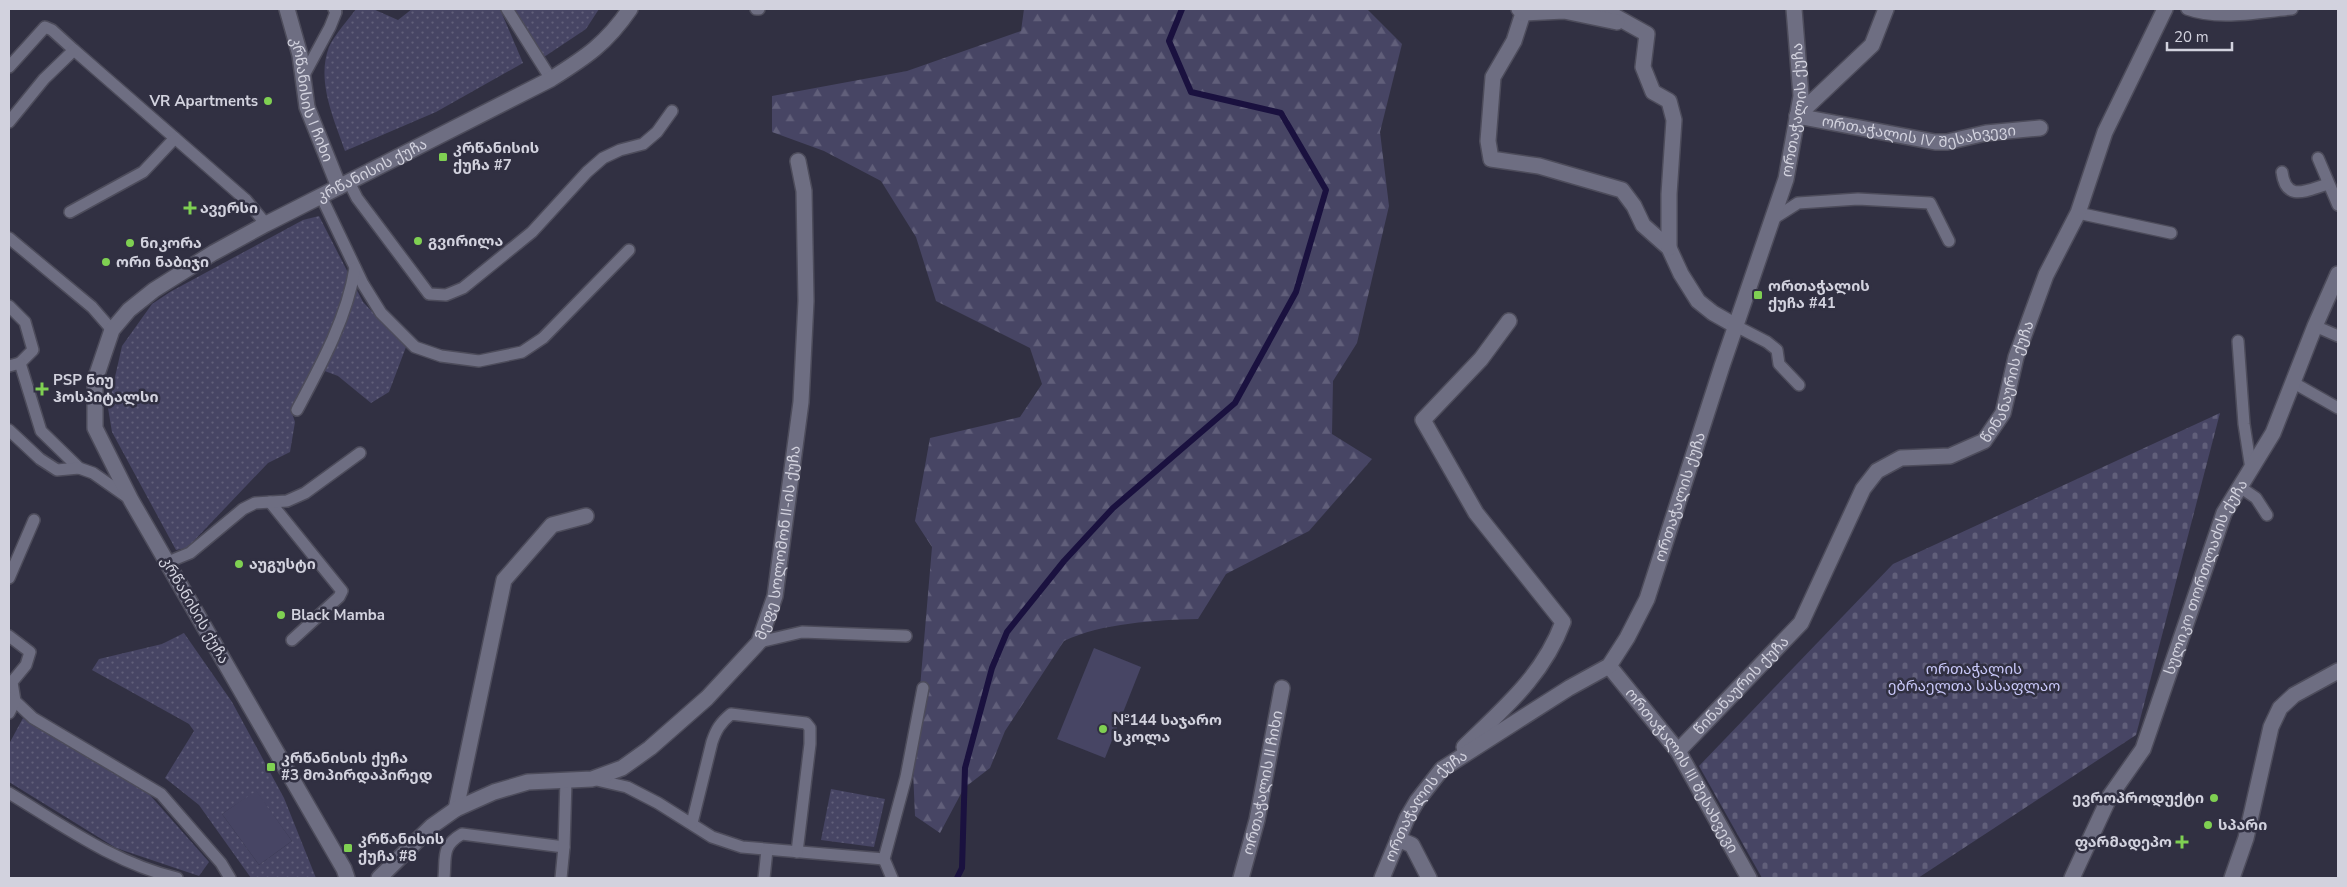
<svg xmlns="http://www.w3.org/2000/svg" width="2347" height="887" viewBox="0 0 2347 887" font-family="'Nunito Sans','Noto Sans Georgian',sans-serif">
  <defs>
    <pattern id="forest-firs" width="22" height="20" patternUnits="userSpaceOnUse" patternTransform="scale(1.25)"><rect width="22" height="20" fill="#474564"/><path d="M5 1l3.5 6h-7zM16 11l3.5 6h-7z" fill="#615f7a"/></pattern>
    <pattern id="cemetery-stones" width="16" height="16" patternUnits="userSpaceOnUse" patternTransform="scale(1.25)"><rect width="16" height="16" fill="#474564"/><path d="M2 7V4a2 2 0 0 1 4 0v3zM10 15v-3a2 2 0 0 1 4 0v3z" fill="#615f7a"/></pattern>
    <pattern id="park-dots" width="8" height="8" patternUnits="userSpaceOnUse" patternTransform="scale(1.25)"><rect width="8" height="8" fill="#474564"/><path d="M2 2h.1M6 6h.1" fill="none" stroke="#615f7a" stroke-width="1.8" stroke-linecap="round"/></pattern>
  </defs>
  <rect width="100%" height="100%" fill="#313042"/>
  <g fill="#474564">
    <polygon points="1094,648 1141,667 1105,758 1057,739"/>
    <polygon points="256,790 292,841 259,865 222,814"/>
  </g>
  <path fill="url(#forest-firs)" d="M 1024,9 L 1367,9 L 1402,44 L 1380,132 L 1389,206 L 1357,343 L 1333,381 L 1332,434 L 1372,459 L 1309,531 L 1226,574 L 1198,619 C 1156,620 1102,623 1064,641 L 1005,731 L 990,768 L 964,788 L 940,833 L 915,816 L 913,770 L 932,547 L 915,521 L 930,438 L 1020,417 L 1042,384 L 1030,348 L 936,301 L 916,237 L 881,181 L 824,151 L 772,132 L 772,96 L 907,71 L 1021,31 Z"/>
  <polygon fill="url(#cemetery-stones)" points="2220,413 2136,735 1918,878 1762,878 1699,766 1893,564"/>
  <g fill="url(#park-dots)" fill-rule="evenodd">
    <path d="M 356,9 L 373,9 L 398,20 L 412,9 L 500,9 L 523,63 L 436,112 L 345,151 C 334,119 316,81 329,47 C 335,34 348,20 356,9 Z"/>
    <polygon points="514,9 599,9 586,29 541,59"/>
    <polygon points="319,216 363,302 406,347 389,392 371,403 338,376 314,367 306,387 291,410 295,422 290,452 268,463 187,548 176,550 112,432 108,408 122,346 152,304 170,292 303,220"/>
    <path d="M 184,633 L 232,702 L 284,798 L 316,878 L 251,878 L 199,805 L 165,778 L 194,731 L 189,724 L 92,670 L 99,659 L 162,644 ZM 256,791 L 292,841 L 259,865 L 222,814 Z"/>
    <polygon points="23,718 149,794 209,862 199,876 116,848 9,782 9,744"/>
    <polygon points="831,789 885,799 874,847 821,840"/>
  </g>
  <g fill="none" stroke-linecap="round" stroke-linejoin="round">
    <polyline stroke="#1a113f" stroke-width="6" points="957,878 962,868 965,768 992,668 1007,632 1064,561 1113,508 1235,403 1296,292 1326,190 1281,113 1191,92 1169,41 1182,9"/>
    <g stroke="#4d4c5b" stroke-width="14">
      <g id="service">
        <polyline points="507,9 551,79"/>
        <polyline points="756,9 759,9"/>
        <path d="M 2187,9 C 2219,21 2258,12 2292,9"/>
        <polyline points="9,67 45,27 52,30 74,50"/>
        <polyline points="303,77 330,27 336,12 334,9"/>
        <polyline points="9,122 44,79 74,50 246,200 266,224"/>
        <polyline points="2318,158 2338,205"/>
        <path d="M 2282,172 C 2286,203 2307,190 2328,184"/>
        <polyline points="349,182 357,198 429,294 446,295 463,288 532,232 587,172 603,158 620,150 643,144 657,132 672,111"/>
        <polyline points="321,196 363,284 381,313 415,347 441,356 479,361 522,352 543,338 629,250"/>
        <polyline points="70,212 143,172 175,138"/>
        <polyline points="2078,213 2171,233"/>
        <polyline points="1773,219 1798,203 1858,199 1930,203 1949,241"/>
        <polyline points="9,238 92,307 112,330"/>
        <polyline points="9,306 25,322 33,350 20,363"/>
        <polyline points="1736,326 1767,342 1777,350 1779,364 1799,385"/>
        <polyline points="2315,326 2338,336"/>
        <polyline points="2238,341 2244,424 2251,469"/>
        <polyline points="9,366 20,363 41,431 79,468 93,473 130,499"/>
        <polyline points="2294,383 2338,408"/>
        <path d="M 297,410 C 321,365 347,318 355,268"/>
        <polyline points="9,430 40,459 57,470 79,468"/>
        <polyline points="2240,487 2256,498 2267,515"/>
        <polyline points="270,502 342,591 339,597 292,640"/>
        <polyline points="168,562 190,553 243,509 255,503 287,501 305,493 360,453"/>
        <polyline points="9,578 34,520"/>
        <polyline points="9,636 30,652 26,665 12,682 15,701 33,718 161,794 221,863 230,878"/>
        <polyline points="759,642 802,632 906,636"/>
        <polyline points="9,713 15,701 9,698"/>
        <polyline points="592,779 627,787 658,803 712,837 742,847 884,859"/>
        <path d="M 9,793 C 62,825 116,864 177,878"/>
        <path d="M 692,823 L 712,742 C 716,730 720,723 731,714 L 806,723 L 810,728 L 810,744 L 797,852"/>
        <path d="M 444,878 C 446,857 441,846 462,834 L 564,847"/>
        <polyline points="561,878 564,847 566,780"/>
        <polyline points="764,878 767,850"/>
        <polyline points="892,878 884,859 906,777 923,688"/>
      </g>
    </g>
    <g stroke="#4d4c5b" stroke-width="18">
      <g id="minor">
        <path id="s1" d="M 287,9 L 300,55 L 307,107 L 339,187"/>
        <polyline points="1519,9 1523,13 1514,41 1493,77 1488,141 1491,159 1539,166 1622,190 1634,206 1643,225 1669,248 1681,274 1698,301 1713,313 1736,326"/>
        <polyline points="1602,9 1647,34 1643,67 1653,92 1669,101 1674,120 1669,194 1669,248"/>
        <polyline points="1523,13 1564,11 1617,22"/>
        <path id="s2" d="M 1797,116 L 1935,142 L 1947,142 L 1986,133 L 2040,128"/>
        <polyline points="1797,116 1872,45 1886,9"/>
        <path id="s3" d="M 1609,666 L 1678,751 L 1749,878"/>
        <path d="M 1464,747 C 1504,708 1543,676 1563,622 L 1476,513 L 1423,420 L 1481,359 L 1509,321"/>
        <path id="s4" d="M 1678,751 L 1801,623 L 1863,489 L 1877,471 L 1901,458 L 1950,456 L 1984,441 L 2003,413 L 2016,357 L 2046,275 L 2078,213 L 2105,132 L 2165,9"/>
        <polyline points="456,809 504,580 552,525 586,516"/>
        <polyline points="1398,839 1412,845 1429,878"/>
        <path id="s5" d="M 379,878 L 432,826 L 456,809 L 494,792 L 528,782 L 592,779 L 622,768 L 650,748 L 707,698 L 759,642 L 775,596 L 801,402 L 806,301 L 804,191 L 798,161"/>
        <path id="s6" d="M 1241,878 L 1257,820 L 1282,688"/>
        <path id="s7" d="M 1382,878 L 1407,818 L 1417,801 L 1442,769 L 1569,688 L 1609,666 L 1627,638 L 1647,599 L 1722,366 L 1786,179 L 1801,96 L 1794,9"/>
        <path id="s8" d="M 2072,878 L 2110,796 L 2143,749 L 2224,513 L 2273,433 L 2315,326 L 2338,274"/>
        <polyline points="2232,878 2246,838 2271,727 2280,708 2294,695 2338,671"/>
      </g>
    </g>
    <g stroke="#4d4c5b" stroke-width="18">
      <g id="tertiary">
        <path id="s9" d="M 347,878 L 344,869 L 131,500 L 95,428 L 95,380 L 112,330 L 129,310 L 154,290 L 213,253 L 266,224 L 551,79 C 586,57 606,44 630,9"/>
      </g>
    </g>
    <use href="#service" stroke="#6e6e82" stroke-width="11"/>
    <use href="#minor" stroke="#6e6e82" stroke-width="15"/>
    <use href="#tertiary" stroke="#6e6e82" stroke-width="15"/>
  </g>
  <g fill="#7fd052" stroke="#313042" stroke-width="2">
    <circle cx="268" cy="101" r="5"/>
    <rect x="438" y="152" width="10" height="10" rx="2.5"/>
    <path d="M187.5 200.5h5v5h5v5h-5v5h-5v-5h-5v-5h5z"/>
    <circle cx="418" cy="241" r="5"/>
    <circle cx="130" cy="243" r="5"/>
    <circle cx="106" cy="262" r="5"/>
    <rect x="1753" y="290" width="10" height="10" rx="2.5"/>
    <path d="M39.5 381.5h5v5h5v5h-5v5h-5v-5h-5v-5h5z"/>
    <circle cx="239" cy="564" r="5"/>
    <circle cx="281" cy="615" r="5"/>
    <circle cx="1103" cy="729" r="5"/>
    <rect x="266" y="762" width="10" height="10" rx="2.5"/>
    <circle cx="2214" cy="798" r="5"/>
    <circle cx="2208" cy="825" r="5"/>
    <path d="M2179.5 834.5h5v5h5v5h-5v5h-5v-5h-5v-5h5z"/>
    <rect x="343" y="843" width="10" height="10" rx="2.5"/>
  </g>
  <g text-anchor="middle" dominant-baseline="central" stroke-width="5" stroke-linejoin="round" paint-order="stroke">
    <g font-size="15" fill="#d2d2de" stroke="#313042">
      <text stroke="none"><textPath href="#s1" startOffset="94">კრწანისის I ჩიხი</textPath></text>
      <text stroke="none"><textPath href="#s7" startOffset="911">ორთაჭალის ქუჩა</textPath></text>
      <text stroke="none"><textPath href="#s2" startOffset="124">ორთაჭალის IV შესახვევი</textPath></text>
      <text stroke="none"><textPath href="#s9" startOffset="924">კრწანისის ქუჩა</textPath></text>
      <text stroke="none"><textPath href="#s4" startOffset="526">წინანაურის ქუჩა</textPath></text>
      <text stroke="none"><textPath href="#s7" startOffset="506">ორთაჭალის ქუჩა</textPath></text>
      <text stroke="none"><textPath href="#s5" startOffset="565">მეფე სოლომონ II-ის ქუჩა</textPath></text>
      <text stroke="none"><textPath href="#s8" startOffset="331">სულიკო თორთლაძის ქუჩა</textPath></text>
      <text transform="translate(195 610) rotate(60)">კრწანისის ქუჩა</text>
      <text stroke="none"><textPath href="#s4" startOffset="91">წინანაურის ქუჩა</textPath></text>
      <text stroke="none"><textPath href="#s3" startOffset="128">ორთაჭალის III შესახვევი</textPath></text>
      <text stroke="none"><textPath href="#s6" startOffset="98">ორთაჭალის II ჩიხი</textPath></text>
      <text stroke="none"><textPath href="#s7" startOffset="86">ორთაჭალის ქუჩა</textPath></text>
    </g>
    <g font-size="15" font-weight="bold" fill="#d2d2de" stroke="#313042" text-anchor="start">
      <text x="258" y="101" text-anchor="end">VR Apartments</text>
      <text x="453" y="148">კრწანისის<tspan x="453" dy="17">ქუჩა #7</tspan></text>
      <text x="200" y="208">ავერსი</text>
      <text x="428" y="241">გვირილა</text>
      <text x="140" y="243">ნიკორა</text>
      <text x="116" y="262">ორი ნაბიჯი</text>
      <text x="1768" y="286">ორთაჭალის<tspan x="1768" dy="17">ქუჩა #41</tspan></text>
      <text x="53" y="380">PSP ნიუ<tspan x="53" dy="17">ჰოსპიტალსი</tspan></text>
      <text x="249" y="564">აუგუსტი</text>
      <text x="291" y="615">Black Mamba</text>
      <text x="1113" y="720">№144 საჯარო<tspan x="1113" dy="17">სკოლა</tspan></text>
      <text x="281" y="758">კრწანისის ქუჩა<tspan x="281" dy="17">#3 მოპირდაპირედ</tspan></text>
      <text x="2204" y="798" text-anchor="end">ევროპროდუქტი</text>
      <text x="2218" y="825">სპარი</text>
      <text x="358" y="839">კრწანისის<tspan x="358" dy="17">ქუჩა #8</tspan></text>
      <text x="2172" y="842" text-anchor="end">ფარმადეპო</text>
    </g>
    <g font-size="15" fill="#c9c8f9" stroke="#313042">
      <text x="1974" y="669">ორთაჭალის<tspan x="1974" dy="17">ებრაელთა სასაფლაო</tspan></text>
    </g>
  </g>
  <rect width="2347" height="887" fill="none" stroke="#d2d2de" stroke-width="20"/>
  <path d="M2167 42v8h65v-8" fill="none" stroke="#d2d2de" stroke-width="2.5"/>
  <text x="2174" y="42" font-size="15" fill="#d2d2de" stroke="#313042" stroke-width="4" paint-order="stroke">20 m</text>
</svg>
